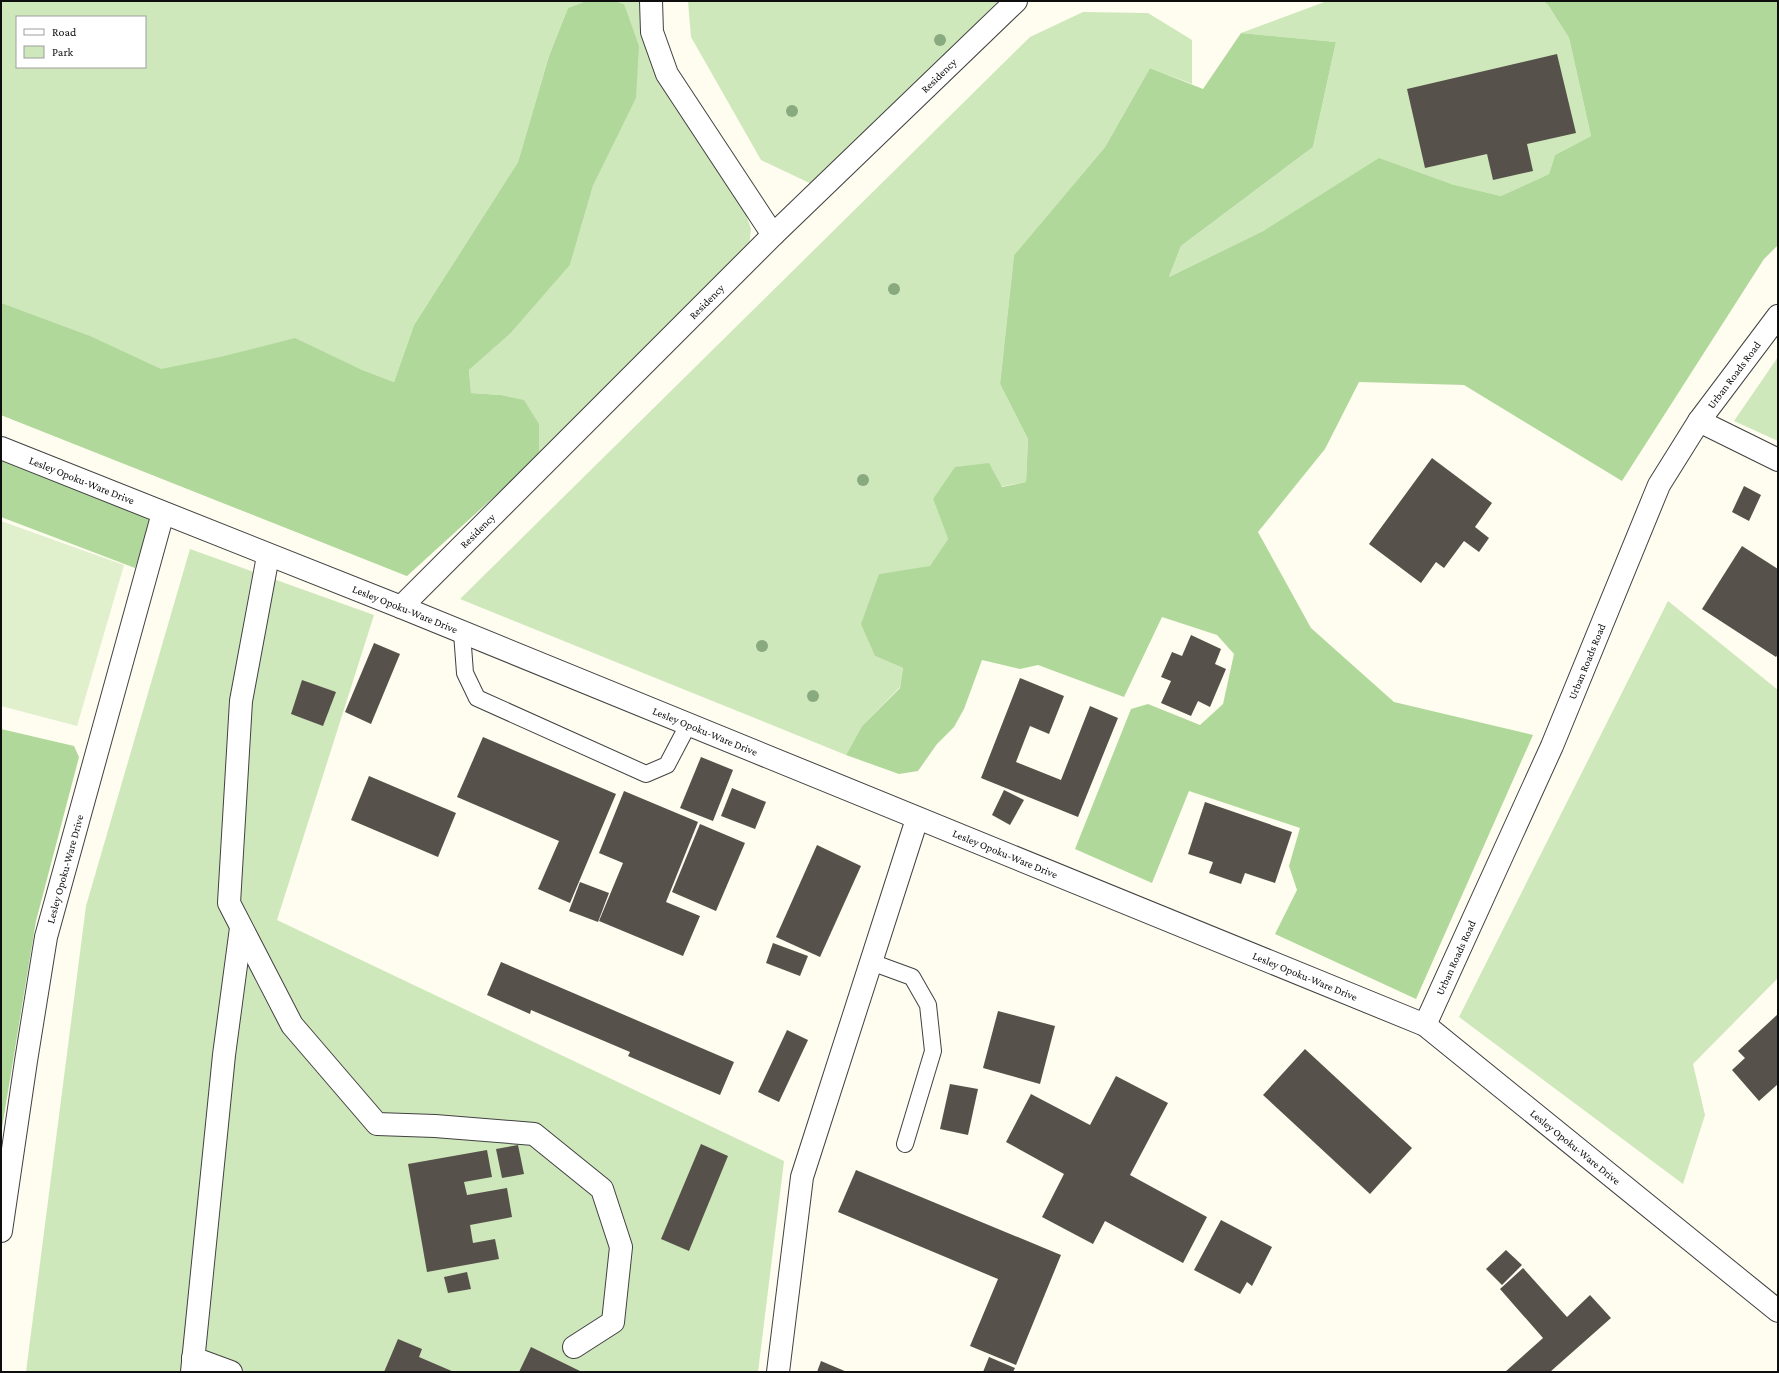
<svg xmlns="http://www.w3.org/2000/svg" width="1779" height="1373" viewBox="0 0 1779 1373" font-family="'Crimson Pro',serif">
  <rect width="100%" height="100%" fill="#fefdf0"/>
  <g fill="#cfe8bb" fill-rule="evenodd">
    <path d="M 1,1 L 586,1 L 568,8 L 549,56 L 518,162 L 414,325 L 394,382 L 360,369 L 316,474 L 407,576 L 1,415 ZM 17,17 L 145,17 L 145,67 L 17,67 Z"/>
    <polygon points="615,1 644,1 645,32 738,192 751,229 749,246 539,456 500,395 471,393 469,370 511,333 570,265 593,186 636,97 624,4"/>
    <polygon points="688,1 998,1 818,187 761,160 691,37"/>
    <polygon points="1327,1 1543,1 1548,5 1569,38 1591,136 1555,155 1549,174 1501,196 1451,184 1265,230 1169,277 1181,246 1313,147 1336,42 1241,33"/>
    <polygon points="1083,12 1148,13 1192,40 1192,84 1150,68 1105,147 1014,255 1000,384 1028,439 1026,482 933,499 948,539 930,567 879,574 875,656 903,668 900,687 862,726 846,755 460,599 1030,37"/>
    <polygon points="1778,357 1778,441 1734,421"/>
    <polygon points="190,549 374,615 277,920 784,1161 758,1372 26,1372 86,906"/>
    <polygon points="1668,601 1778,690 1778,978 1693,1064 1705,1115 1683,1184 1459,1017"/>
  </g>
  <g fill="#b1d89b">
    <polygon points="586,1 615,1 624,4 639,46 636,98 593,186 570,265 511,333 469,370 471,393 500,395 524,400 539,424 539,456 407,576 1,415 1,303 90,336 161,369 220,357 295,338 360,369 394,382 414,325 518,162 549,56 568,8"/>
    <polygon points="1543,1 1778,1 1778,245 1764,259 1622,481 1464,385 1359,382 1325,449 1258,532 1311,628 1394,702 1533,735 1416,999 1275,934 1297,890 1289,866 1300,828 1189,791 1152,883 1075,849 1131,709 1148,704 1200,725 1223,704 1234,654 1217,635 1162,617 1124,697 1038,665 1020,669 982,660 964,709 954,727 937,744 918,771 899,774 846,755 862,726 900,688 903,668 875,656 861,624 879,574 930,566 948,539 933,499 955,467 989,463 1002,487 1026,482 1028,439 1000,384 1014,255 1105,147 1150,68 1203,89 1241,33 1336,42 1313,147 1181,246 1169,277 1265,230 1379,158 1451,184 1501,196 1549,174 1555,155 1591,136 1569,38 1548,5"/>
    <polygon points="1,459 152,520 135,568 1,517"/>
    <polygon points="1,729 74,746 79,757 36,921 1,1134"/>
  </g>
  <polygon fill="#e0efcc" points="1,521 124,565 77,726 1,706"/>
  <g fill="#57514b">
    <polygon points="1557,54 1576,133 1527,144 1533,171 1493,180 1487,154 1425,168 1407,89"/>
    <polygon points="1432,458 1492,503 1475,527 1489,538 1479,552 1464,541 1444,568 1436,562 1421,583 1369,544"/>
    <polygon points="1744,486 1761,495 1749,521 1732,512"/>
    <polygon points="1742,546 1778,569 1778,654 1776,657 1702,609"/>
    <polygon points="1191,635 1221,649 1215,664 1226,669 1210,707 1198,701 1191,716 1161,703 1171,681 1161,677 1172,652 1182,656"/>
    <polygon points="374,643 400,654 371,724 345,712"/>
    <polygon points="1020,678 1064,696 1049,734 1030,726 1016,762 1061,780 1090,706 1118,718 1078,817 981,778"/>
    <polygon points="302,680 336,692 323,726 291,714"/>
    <polygon points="483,737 616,794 570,903 538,889 559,841 457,797"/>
    <polygon points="701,757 733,770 713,821 680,808"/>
    <polygon points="369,776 456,813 438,857 351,820"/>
    <polygon points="732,788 766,802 755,829 721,816"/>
    <polygon points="1004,790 1024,800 1010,825 992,815"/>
    <polygon points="624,791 698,822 666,902 700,916 683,956 599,921 623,863 599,853"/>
    <polygon points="1205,802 1292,832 1275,883 1245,873 1241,884 1209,873 1213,862 1188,854"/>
    <polygon points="700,824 745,843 716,911 672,892"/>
    <polygon points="817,845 861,866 820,957 776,937"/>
    <polygon points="580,882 609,893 598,922 569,911"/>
    <polygon points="773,943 808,956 800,976 766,963"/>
    <polygon points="501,962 734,1062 720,1095 628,1056 630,1052 531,1010 530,1014 487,995"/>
    <polygon points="998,1011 1055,1026 1040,1084 983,1068"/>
    <polygon points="1778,1014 1778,1084 1759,1101 1732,1070 1745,1058 1738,1051"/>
    <polygon points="787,1030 808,1040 779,1102 758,1092"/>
    <polygon points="1305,1049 1412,1148 1370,1194 1263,1095"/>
    <polygon points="1116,1076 1168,1103 1130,1175 1207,1217 1183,1263 1105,1221 1093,1244 1042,1217 1064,1174 1006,1142 1031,1094 1090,1125"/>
    <polygon points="950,1084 978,1089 968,1135 940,1129"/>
    <polygon points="701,1144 728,1156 689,1251 661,1239"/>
    <polygon points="518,1145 524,1174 502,1178 496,1149"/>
    <polygon points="487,1150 492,1177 464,1182 467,1195 507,1188 512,1217 470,1225 473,1243 495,1239 499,1259 427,1272 408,1164"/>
    <polygon points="856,1170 1061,1255 1016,1365 970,1346 998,1279 838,1212"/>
    <polygon points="1221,1220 1272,1247 1252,1286 1247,1282 1240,1294 1194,1270"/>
    <polygon points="1506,1250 1522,1265 1502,1285 1486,1269"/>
    <polygon points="1523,1268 1567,1317 1590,1295 1611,1318 1550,1372 1505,1372 1543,1338 1500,1289"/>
    <polygon points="467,1272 471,1289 448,1293 444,1277"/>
    <polygon points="398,1339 422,1349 419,1357 454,1372 384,1372"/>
    <polygon points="531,1347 582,1372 519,1372"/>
    <polygon points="989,1357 1015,1368 1013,1372 983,1372"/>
    <polygon points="821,1361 847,1372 817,1372"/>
  </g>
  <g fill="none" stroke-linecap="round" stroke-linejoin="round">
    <g stroke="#414141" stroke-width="18">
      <g id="lane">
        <polyline points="462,633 465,673 477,698 646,774 667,765 688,725"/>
        <polyline points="871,962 912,977 928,1005 933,1051 905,1144"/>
      </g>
    </g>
    <g stroke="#414141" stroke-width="24">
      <g id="street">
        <polyline points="651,1 652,32 667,74 773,235"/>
        <polyline points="1699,421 1778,460"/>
        <path id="s1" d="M 1,448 L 401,607 L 1425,1025 L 1778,1311"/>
        <polyline points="268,556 241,701 229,903 292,1025 377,1124 435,1126 534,1134 602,1189 621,1247 613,1322 574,1347"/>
        <path id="s2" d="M 401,607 L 773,235 L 1016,1"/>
        <path id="s3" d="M 1425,1025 L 1552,746 L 1659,485 L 1699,421 L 1778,316"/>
        <path id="s4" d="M 1,1231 L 26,1061 L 46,937 L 163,513"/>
        <polyline points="193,1358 231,1372"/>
        <polyline points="192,1372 224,1055 241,928"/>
        <polyline points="778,1372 802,1177 917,819"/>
      </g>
    </g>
    <use href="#lane" stroke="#fff" stroke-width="16"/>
    <use href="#street" stroke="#fff" stroke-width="22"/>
  </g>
  <g fill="#89a97e">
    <circle cx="940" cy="40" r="6"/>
    <circle cx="792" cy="111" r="6"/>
    <circle cx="894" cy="289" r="6"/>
    <circle cx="863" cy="480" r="6"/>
    <circle cx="762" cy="646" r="6"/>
    <circle cx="813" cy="696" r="6"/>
  </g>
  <g text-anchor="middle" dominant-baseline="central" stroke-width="4" stroke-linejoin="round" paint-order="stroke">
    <g font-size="11" fill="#0e0e0e" stroke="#fff">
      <text stroke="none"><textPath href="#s2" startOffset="756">Residency</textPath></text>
      <text stroke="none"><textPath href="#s2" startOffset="432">Residency</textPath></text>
      <text stroke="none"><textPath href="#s3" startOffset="722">Urban Roads Road</textPath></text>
      <text stroke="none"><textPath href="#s1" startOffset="87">Lesley Opoku-Ware Drive</textPath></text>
      <text stroke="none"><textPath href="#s2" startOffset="108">Residency</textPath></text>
      <text stroke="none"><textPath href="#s1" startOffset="435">Lesley Opoku-Ware Drive</textPath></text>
      <text stroke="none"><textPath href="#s3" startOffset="398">Urban Roads Road</textPath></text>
      <text stroke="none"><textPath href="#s1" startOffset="759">Lesley Opoku-Ware Drive</textPath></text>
      <text stroke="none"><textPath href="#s1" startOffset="1083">Lesley Opoku-Ware Drive</textPath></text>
      <text stroke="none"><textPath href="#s4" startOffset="368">Lesley Opoku-Ware Drive</textPath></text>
      <text stroke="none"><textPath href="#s3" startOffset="74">Urban Roads Road</textPath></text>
      <text stroke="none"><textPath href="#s1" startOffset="1407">Lesley Opoku-Ware Drive</textPath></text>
      <text stroke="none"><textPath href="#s1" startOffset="1730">Lesley Opoku-Ware Drive</textPath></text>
    </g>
  </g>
  <rect width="1779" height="1373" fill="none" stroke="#0e0e0e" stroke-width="4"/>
  <rect x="16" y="16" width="130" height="52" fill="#ffffff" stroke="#9f9f9f"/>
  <rect x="24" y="29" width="20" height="6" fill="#ffffff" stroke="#9f9f9f"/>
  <text x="52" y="36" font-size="12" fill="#0e0e0e">Road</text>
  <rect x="24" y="46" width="20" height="12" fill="#cfe8bb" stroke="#9f9f9f"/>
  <text x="52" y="56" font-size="12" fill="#0e0e0e">Park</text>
</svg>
